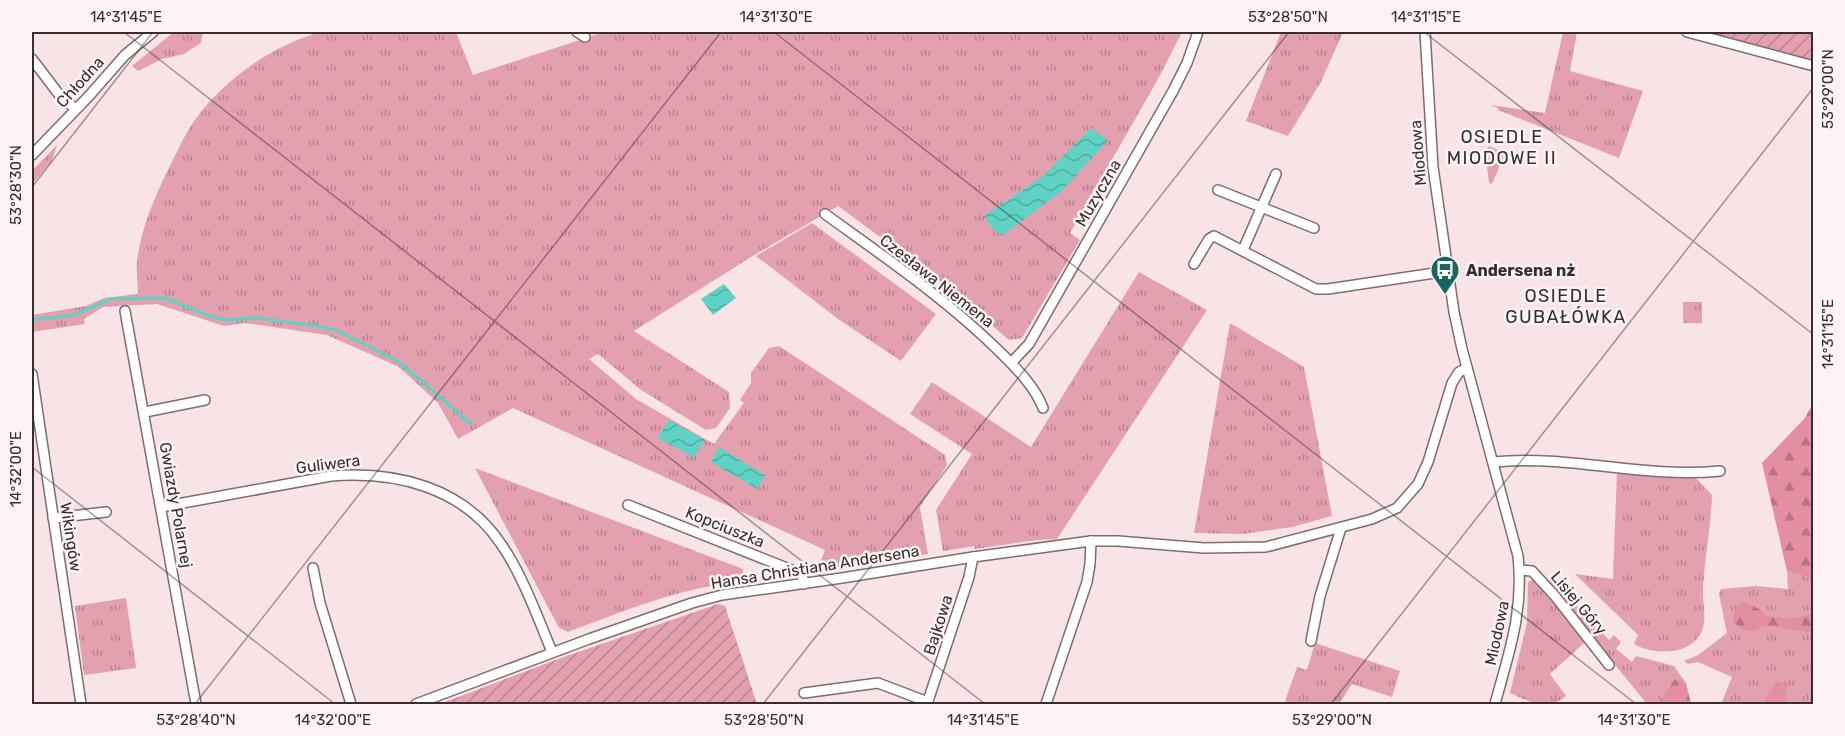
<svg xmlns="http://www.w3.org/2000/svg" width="1845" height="736" viewBox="0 0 1845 736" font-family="Rubik,sans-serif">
  <defs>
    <pattern id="grass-tufts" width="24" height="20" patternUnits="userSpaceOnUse" patternTransform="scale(1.5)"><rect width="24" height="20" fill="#e3a1af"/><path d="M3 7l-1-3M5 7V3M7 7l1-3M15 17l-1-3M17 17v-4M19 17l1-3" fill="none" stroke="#b9848f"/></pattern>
    <pattern id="forest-firs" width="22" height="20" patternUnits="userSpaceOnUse" patternTransform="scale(1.5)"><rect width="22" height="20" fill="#e38ea1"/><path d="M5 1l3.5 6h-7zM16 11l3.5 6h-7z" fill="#b97484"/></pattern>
    <pattern id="garden-furrows" width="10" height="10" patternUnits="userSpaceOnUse" patternTransform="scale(1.5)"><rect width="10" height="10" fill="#e3a1af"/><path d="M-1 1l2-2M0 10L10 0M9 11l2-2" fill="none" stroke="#b9848f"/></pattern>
    <pattern id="water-waves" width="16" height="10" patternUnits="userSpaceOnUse" patternTransform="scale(1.5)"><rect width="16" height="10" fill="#60d2c5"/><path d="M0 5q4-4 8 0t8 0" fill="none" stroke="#50aba0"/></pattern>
  </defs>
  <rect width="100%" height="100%" fill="#f8e3e6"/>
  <g fill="url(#grass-tufts)">
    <polygon points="174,32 203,32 201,43 184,54 162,59 138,71 132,66"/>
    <path d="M 320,32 L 456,32 L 473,75 L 604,32 L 1182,32 L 1157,81 L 1070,233 L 1080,240 L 1022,338 L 1009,340 L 944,284 L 838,206 L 751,257 L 634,331 L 729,392 L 730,408 L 716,428 L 706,430 L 641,390 L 598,354 L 589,359 L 636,399 L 714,444 L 744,403 L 740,400 L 751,383 L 751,373 L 769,348 L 779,346 L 945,455 L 947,465 L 920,507 L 928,554 L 835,570 L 817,571 L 825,550 L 513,408 L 458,439 L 438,403 L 399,367 L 327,335 L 245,323 L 224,326 L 157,304 L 103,307 L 84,319 L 85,324 L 32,332 L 32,315 L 86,306 L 104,298 L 138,294 C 138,283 136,272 137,261 C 141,229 154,198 168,170 C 175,156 181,142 189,129 C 218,83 269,47 320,32 Z"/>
    <polygon points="1281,32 1343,32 1321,82 1288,136 1246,121"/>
    <polygon points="1563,32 1577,32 1570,71 1643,91 1619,158 1498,110 1498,108 1491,105 1545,113"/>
    <polygon points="57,145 52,161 32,184 32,171"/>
    <polygon points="1489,146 1505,153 1492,184 1489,183 1485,150"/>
    <polygon points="812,223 936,314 901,361 838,319 756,256"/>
    <polygon points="1139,272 1207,310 1057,539 1037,540 974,549 975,546 943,551 936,510 972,454 910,414 932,382 1031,447"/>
    <rect x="1683" y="302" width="19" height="21"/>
    <polygon points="1230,323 1304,367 1332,516 1292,527 1243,534 1194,533"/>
    <path d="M 475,468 L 743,569 L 743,582 C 680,587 627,610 568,632 L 559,628 Z"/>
    <path d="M 1617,471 L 1681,477 L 1694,476 L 1712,495 C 1711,526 1705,556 1703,587 C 1702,602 1708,619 1701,633 C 1689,656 1653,655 1634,644 L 1638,635 L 1575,574 L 1613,579 Z"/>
    <polygon points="1787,571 1813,579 1813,704 1785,704 1784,682 1778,683 1764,700 1764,704 1721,704 1732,677 1698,662 1688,664 1684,661 1698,655 1727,633 1719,594 1721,589 1756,586 1788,589"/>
    <path d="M 1534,579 L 1585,642 L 1550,674 L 1566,696 C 1546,712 1531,702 1510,693 L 1527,623 L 1528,582 Z"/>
    <polygon points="1545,579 1554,581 1609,640 1614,635 1621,642 1616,649 1632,662 1636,656 1674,666 1686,683 1675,679 1664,693 1659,704 1647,704"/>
    <polygon points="126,598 136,668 84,675 75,606"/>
    <polygon points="1315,643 1400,671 1392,697 1352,684 1339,704 1295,704 1285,701 1297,667 1307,670"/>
  </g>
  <g fill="url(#forest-firs)">
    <polygon points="1813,403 1813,579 1787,571 1762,463 1805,418"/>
    <path d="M 1741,602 C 1752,604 1759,608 1767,616 L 1789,619 L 1813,614 L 1813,633 L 1764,625 L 1756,631 L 1743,630 L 1734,623 C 1732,614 1735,609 1741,602 Z"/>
    <polygon points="1675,679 1686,683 1691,704 1659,704 1664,693"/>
    <polygon points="1778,682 1785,682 1786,689 1785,704 1764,704 1764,700"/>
  </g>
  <g fill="url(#garden-furrows)">
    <polygon points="1704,32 1813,32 1813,63"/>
    <polygon points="718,604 725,606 757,704 440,704 558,659"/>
  </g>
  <g fill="url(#water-waves)">
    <polygon points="1091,128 1108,140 1062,191 1003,235 993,230 984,216 1043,176"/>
    <polygon points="724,284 736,298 713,315 701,299"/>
    <polygon points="669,420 705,440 694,457 657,438"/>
    <polygon points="719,447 765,475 757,489 711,462"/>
  </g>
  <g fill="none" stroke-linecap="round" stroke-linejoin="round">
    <polyline stroke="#60d2c5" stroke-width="3" points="32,320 74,315 111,299 165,298 212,317 226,320 256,318 317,326 338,331 399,362 471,424"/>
    <g stroke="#7f6c6f" stroke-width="12">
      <g id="street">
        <polyline points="577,32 585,37"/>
        <path d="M 1425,32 L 1433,167 L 1454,312 L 1462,349 L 1518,556 C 1524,612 1509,652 1495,704"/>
        <polyline points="1687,32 1814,66"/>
        <polyline points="32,59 61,97 76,109"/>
        <polyline points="32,155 89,96 125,55 153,32"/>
        <polyline points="1218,190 1314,228"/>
        <path d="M 825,214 C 886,258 949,301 1002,354 C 1018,370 1035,387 1043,408"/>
        <polyline points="1243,250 1276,174"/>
        <polyline points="1194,264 1209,239 1214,236 1316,289 1328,289 1448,271"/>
        <polyline points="125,311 196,704"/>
        <polyline points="1011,363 1029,344 1173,91 1187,63 1198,32"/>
        <polyline points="32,374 81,704"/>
        <polyline points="145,412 205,400"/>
        <path d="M 1493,462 C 1569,454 1644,479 1720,471"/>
        <polyline points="628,505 802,574 804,584"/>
        <path d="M 161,507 L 331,476 C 396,471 463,487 501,544 C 522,574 538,618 552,652"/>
        <polyline points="53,518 106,512"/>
        <polyline points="313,568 320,603 351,704"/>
        <polyline points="1519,570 1532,571 1555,596 1609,665"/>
        <polyline points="1311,641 1320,596 1341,528"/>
        <polyline points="804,693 878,683 928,702"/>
        <polyline points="416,704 589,639 692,603 722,595 842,578 973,557 1091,541 1118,541 1204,548 1266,547 1372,519 1397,508 1418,484 1428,462 1452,383 1459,372 1467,368"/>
        <polyline points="927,704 969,577 973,557"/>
        <polyline points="1046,704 1087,582 1090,564 1091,541"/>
      </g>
    </g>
    <use href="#street" stroke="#fff" stroke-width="9"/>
  </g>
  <path fill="none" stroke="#362e30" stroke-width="1.5" stroke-opacity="0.45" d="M 124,32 L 985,704M 774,32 L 1636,704M 1424,32 L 1814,335M 32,187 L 153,32M 32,467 L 335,704M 195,704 L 721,32M 763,704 L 1289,32M 1331,704 L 1814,87"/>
  <defs>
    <g id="bus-pin" transform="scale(1.5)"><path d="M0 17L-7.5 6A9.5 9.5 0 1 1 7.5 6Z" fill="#1a655e" stroke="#fcf3f5"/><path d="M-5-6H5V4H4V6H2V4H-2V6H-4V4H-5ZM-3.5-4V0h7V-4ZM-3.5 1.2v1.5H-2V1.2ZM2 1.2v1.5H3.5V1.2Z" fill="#fff"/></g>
  </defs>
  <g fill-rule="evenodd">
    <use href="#bus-pin" x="1445" y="270"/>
  </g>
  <g text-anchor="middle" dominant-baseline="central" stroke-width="5" stroke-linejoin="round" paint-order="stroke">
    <g font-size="16" fill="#362e30" stroke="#fcf3f5">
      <text transform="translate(80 82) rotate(-48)">Chłodna</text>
      <text transform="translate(1418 153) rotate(-95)">Miodowa</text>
      <text transform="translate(1098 193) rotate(-60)">Muzyczna</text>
      <text transform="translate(937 281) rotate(38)">Czesława Niemena</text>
      <text transform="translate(328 464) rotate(-7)">Guliwera</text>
      <text transform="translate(176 505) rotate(80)">Gwiazdy Polarnej</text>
      <text transform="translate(725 527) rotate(22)">Kopciuszka</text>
      <text transform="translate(71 537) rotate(81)">Wikingów</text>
      <text transform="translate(815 567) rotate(-9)">Hansa Christiana Andersena</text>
      <text transform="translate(1579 603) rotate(50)">Lisiej Góry</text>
      <text transform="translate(938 625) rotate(-72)">Bajkowa</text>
      <text transform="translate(1497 633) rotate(-78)">Miodowa</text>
    </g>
    <g font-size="16" font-weight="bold" fill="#362e30" stroke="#fcf3f5" text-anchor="start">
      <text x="1466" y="270">Andersena nż</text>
    </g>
    <g font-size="18" letter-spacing="1.5" fill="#362e30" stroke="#fcf3f5">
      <text x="1502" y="137">OSIEDLE<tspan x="1502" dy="21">MIODOWE II</tspan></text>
      <text x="1566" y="296">OSIEDLE<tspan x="1566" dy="21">GUBAŁÓWKA</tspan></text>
    </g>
  </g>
  <rect width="1845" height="736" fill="none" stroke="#fcf3f5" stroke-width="66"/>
  <rect x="33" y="33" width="1779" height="670" fill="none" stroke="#362e30" stroke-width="2"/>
  <g font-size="15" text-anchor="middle" fill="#362e30">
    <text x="126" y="22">14°31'45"E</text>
    <text x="776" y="22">14°31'30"E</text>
    <text x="1288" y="22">53°28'50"N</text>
    <text x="1426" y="22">14°31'15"E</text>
    <text transform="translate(1828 89) rotate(-90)" y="5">53°29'00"N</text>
    <text transform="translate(16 185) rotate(-90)" y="5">53°28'30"N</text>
    <text transform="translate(1828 334) rotate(-90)" y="5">14°31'15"E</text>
    <text transform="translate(16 469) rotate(-90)" y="5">14°32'00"E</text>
    <text x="196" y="725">53°28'40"N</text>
    <text x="333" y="725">14°32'00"E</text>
    <text x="764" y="725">53°28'50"N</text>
    <text x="983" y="725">14°31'45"E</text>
    <text x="1332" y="725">53°29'00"N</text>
    <text x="1634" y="725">14°31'30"E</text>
  </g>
</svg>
